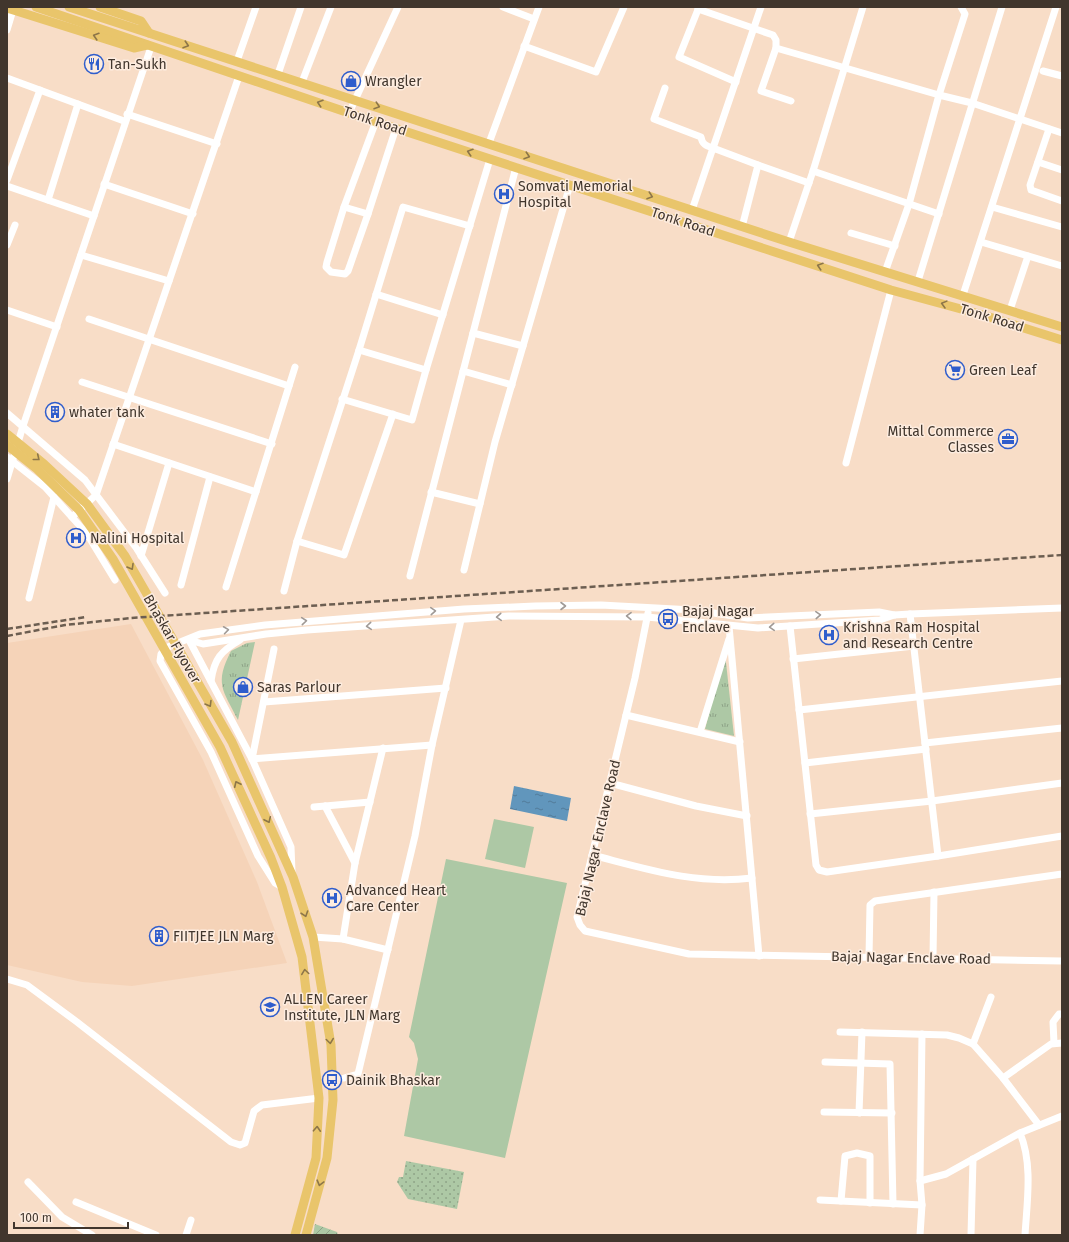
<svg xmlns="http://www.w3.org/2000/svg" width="1069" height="1242" viewBox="0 0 1069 1242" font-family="'Fira Sans',sans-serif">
  <defs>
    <pattern id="grass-dots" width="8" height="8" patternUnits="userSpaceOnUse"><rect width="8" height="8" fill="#adc8a5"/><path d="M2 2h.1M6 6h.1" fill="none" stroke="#8ea387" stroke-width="1.8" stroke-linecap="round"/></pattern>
    <pattern id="park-tufts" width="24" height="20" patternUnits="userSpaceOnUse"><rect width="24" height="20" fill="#adc8a5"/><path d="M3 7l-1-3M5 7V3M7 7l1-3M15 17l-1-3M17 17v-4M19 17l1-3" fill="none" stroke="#8ea387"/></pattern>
    <pattern id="garden-furrows" width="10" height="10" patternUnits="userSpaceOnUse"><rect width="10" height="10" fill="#adc8a5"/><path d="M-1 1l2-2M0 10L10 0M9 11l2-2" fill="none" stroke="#8ea387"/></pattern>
    <pattern id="water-ripples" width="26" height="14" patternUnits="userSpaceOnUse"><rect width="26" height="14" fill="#6196bc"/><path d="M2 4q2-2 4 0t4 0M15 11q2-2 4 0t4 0" fill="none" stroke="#527b99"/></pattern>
  </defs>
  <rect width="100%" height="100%" fill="#f8ddc7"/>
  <polygon fill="#f5d3b8" points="131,624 203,760 257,882 287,963 132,986 82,982 7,965 7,643"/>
  <polygon fill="url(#grass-dots)" points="406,1161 464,1172 457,1209 408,1199 397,1182 399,1177 403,1177"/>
  <g fill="url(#park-tufts)">
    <path d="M 255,642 L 238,720 C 223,690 214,684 231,651 L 247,643 Z"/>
    <polygon points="725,653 734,736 705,729"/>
  </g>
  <polygon fill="url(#garden-furrows)" points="315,1224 337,1232 338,1235 313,1235"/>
  <g fill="#adc8a5">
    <polygon points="494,819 534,827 525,868 485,859"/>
    <polygon points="446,859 567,883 505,1158 404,1136 418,1059 414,1043 409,1037"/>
  </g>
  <polygon fill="url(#water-ripples)" points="514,786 571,798 567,821 510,809"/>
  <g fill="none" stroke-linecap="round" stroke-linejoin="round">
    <g stroke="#fff" stroke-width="7">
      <polyline points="503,7 534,19"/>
      <polyline points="699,7 679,57 736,82"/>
      <polyline points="698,9 773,35 776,40 776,48 939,95 972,103 1062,133"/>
      <polyline points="7,30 13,10"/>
      <polyline points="524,46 596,72 624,7"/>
      <polyline points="776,48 761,91 791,101"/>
      <polyline points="237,61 256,7"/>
      <polyline points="1043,71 1062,76"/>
      <polyline points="278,74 301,7"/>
      <polyline points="7,78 124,121"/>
      <polyline points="302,82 331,7"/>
      <path d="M 665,88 L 654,119 L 701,137 C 702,144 706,146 713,148 L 761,7"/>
      <polyline points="349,113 398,7"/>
      <polyline points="127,114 217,144"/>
      <polyline points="376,121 344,207 327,262 326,267 331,272 345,274 348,271 368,214 396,128"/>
      <polyline points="1049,129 1030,185 1031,190 1062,201"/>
      <polyline points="489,143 539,7"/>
      <polyline points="1038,162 1062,170"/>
      <polyline points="758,165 809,183"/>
      <polyline points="813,171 939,214"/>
      <polyline points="7,180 40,90"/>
      <polyline points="104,184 193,214"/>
      <polyline points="7,186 94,216"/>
      <polyline points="48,200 78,104"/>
      <polyline points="344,207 368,214"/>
      <polyline points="992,207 1062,227"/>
      <polyline points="692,210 713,148 758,165 742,227"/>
      <polyline points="851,233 895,246"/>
      <polyline points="789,242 813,171 863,7"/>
      <polyline points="981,242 1062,266"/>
      <polyline points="7,245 15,225"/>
      <polyline points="81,255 169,281"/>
      <polyline points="885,272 909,204 939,95 965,14 961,7"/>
      <polyline points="918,281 1002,7"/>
      <polyline points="376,294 443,315"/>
      <polyline points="963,295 1056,7"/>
      <polyline points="7,310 57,327"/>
      <polyline points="1010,310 1028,256"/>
      <polyline points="89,319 289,386"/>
      <polyline points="473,333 523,346"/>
      <polyline points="359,350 426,370 490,159"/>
      <polyline points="463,371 512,385"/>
      <polyline points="82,382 272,444"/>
      <polyline points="342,399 412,420 426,370"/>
      <polyline points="7,413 85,480 137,549 165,593"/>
      <polyline points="113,444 256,492"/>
      <polyline points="7,457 45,487 87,534 115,580"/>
      <polyline points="846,463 891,290"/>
      <polyline points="7,479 23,426 151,47"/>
      <polyline points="431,492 480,504"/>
      <polyline points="72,517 96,495 239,76"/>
      <polyline points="297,541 344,555 393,414"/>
      <polyline points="141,556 169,463"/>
      <polyline points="464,570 495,442 570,185"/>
      <polyline points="410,576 516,167"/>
      <polyline points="181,585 210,477"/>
      <polyline points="226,587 295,367"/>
      <polyline points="284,591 297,541 359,350 403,207 470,226"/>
      <polyline points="29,598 54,497"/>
      <polyline points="648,613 635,678 577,917 580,925 585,931 689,954 1062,961"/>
      <polyline points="910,614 938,856"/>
      <polyline points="729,626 759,956"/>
      <polyline points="790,626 816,865 819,870 827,872 938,856 1062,836"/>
      <polyline points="189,640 203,644 266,634 307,630 509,616 647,617 758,628 880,620 894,615 910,614 1062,608"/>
      <polyline points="189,640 252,759 291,847 292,872"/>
      <polyline points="274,649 252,759 432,745"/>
      <polyline points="793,659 914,646"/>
      <path d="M 211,681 C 214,659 221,651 240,640"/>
      <polyline points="264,702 446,688"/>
      <polyline points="799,710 1062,681"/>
      <polyline points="626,715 740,742"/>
      <polyline points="700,732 729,639"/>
      <polyline points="925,743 1062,728"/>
      <polyline points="383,748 355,863 343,939 388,950"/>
      <polyline points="805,763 926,749"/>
      <polyline points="610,783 696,806 747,816"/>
      <polyline points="325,806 355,863"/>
      <polyline points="314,807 370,802"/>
      <polyline points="810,814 932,801 1062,783"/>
      <path d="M 592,855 C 647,869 695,885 752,878"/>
      <polyline points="282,887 275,883 258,856 211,752 160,661 161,654 168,647 200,634 265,625 464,609 535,606 601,605 693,610 748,618 879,612 894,615"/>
      <polyline points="313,937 343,939"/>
      <polyline points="869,957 870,905 875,901 1062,874"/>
      <polyline points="933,958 934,892"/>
      <polyline points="7,979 27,985 77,1022 231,1142 240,1145 245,1143 254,1111 262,1105 319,1098"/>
      <polyline points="991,997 973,1044 1003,1078 1039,1125"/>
      <polyline points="840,1032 947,1035 959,1038 973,1044"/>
      <polyline points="1054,1043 1053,1022 1059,1014 1062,1014"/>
      <polyline points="825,1062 890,1064 893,1204"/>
      <polyline points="344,1078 358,1074 415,836 432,745 461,620"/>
      <polyline points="1003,1078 1051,1044 1062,1043"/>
      <polyline points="824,1112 892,1113"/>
      <polyline points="859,1113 862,1032"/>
      <path d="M 1020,1133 C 1033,1164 1027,1202 1025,1235"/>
      <polyline points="920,1181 946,1174 1020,1133 1062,1116"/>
      <polyline points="28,1182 62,1217 92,1235"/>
      <polyline points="820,1200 922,1205"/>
      <polyline points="841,1201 845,1156 857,1153 870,1156 870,1203"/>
      <polyline points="76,1202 156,1235"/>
      <polyline points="186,1235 191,1220"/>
      <polyline points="920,1235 922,1205 920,1181 922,1034"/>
      <polyline points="971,1235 973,1159"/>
    </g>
    <g stroke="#e9c56b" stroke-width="9">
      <polyline points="36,7 349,113 891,290 983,315 1062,340"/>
      <polyline points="69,7 789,242 1062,327"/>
      <polyline points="100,7 141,21 149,33"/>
      <polyline points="7,8 134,48 147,45"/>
      <polyline points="7,434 44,464 87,504 125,556 232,742 293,877 313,937 331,1045 333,1100 327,1158 306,1235"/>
      <polyline points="7,445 37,469 79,510 113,559 220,747 271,858 282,887 302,957 319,1098 316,1158 295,1235"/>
    </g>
    <g stroke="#6c5e51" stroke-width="2.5" stroke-dasharray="6 3" stroke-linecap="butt">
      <polyline points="7,629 86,617"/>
      <polyline points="7,636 65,625 131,618 1062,555"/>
    </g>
  </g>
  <defs><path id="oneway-chevron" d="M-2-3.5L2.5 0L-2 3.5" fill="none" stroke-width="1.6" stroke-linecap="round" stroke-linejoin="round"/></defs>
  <g stroke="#8d7649">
    <use href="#oneway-chevron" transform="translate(96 36) rotate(-163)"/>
    <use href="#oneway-chevron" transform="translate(186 45) rotate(18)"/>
    <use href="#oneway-chevron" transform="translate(320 103) rotate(-162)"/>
    <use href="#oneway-chevron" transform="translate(377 106) rotate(18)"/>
    <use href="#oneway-chevron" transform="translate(470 152) rotate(-162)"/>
    <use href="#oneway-chevron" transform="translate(527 156) rotate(18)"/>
    <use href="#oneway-chevron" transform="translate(650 196) rotate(19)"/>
    <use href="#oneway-chevron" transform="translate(820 266) rotate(-162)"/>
    <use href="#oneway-chevron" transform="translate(944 304) rotate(-165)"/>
    <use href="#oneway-chevron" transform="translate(37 458) rotate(39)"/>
    <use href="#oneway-chevron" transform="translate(131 567) rotate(60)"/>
    <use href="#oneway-chevron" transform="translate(209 704) rotate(59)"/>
    <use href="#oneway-chevron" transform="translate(237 784) rotate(-115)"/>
    <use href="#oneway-chevron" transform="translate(268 820) rotate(65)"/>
    <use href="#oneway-chevron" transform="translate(305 914) rotate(71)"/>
    <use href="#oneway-chevron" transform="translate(305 972) rotate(-98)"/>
    <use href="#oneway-chevron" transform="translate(330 1041) rotate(82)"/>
    <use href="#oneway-chevron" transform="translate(317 1129) rotate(-87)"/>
    <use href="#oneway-chevron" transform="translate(320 1183) rotate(105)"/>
  </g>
  <g stroke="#a09a96">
    <use href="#oneway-chevron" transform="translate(563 606)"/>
    <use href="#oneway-chevron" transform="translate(433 611) rotate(-4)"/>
    <use href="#oneway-chevron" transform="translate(818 615) rotate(-3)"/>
    <use href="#oneway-chevron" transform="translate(629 616) rotate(-179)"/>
    <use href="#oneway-chevron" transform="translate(499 617) rotate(176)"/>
    <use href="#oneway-chevron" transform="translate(304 621) rotate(-5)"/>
    <use href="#oneway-chevron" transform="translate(369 626) rotate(175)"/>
    <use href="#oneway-chevron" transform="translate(772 627) rotate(176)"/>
    <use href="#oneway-chevron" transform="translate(226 630) rotate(-8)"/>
  </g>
  <defs>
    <g id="restaurant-ring" transform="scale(1)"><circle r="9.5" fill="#fdecdf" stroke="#2f5dcc" stroke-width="1.5"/><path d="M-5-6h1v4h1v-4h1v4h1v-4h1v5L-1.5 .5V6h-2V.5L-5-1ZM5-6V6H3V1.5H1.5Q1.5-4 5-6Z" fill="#2f5dcc"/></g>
    <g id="shop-ring" transform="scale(1)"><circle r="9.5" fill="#fdecdf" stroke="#2f5dcc" stroke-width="1.5"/><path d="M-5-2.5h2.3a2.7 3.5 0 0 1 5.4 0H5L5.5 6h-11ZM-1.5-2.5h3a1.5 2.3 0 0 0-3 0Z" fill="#2f5dcc"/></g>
    <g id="hospital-ring" transform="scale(1)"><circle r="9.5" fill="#fdecdf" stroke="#2f5dcc" stroke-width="1.5"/><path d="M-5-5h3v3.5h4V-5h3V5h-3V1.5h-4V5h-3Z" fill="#2f5dcc"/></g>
    <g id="supermarket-ring" transform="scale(1)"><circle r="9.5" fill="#fdecdf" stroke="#2f5dcc" stroke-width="1.5"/><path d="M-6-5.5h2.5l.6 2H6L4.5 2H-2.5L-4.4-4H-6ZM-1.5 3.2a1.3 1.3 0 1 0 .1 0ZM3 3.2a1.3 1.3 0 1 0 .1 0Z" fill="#2f5dcc"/></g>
    <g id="building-ring" transform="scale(1)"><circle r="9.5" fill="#fdecdf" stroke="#2f5dcc" stroke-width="1.5"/><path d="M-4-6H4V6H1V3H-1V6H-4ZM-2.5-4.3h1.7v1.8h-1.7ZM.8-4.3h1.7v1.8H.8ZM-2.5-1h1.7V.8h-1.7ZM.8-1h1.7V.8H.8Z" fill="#2f5dcc"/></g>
    <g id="office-ring" transform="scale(1)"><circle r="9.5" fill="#fdecdf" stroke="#2f5dcc" stroke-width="1.5"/><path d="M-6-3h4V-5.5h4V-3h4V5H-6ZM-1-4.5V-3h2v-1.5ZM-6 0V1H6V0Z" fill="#2f5dcc"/></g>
    <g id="bus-ring" transform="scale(1)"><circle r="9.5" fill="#fdecdf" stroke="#2f5dcc" stroke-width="1.5"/><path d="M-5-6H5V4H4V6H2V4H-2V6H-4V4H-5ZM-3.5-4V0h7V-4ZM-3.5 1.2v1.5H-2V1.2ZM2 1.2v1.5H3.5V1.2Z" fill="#2f5dcc"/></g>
    <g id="school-ring" transform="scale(1)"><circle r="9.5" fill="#fdecdf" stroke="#2f5dcc" stroke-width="1.5"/><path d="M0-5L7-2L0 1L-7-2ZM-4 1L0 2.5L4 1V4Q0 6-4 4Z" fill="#2f5dcc"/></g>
  </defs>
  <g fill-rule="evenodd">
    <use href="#restaurant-ring" x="94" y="64"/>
    <use href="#shop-ring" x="351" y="81"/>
    <use href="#hospital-ring" x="504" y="194"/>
    <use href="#supermarket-ring" x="955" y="370"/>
    <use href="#building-ring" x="55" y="412"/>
    <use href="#office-ring" x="1008" y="439"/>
    <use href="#hospital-ring" x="76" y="538"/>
    <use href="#bus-ring" x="668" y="619"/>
    <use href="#hospital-ring" x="829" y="635"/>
    <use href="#shop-ring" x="243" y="687"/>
    <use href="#hospital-ring" x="332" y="898"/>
    <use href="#building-ring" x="159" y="936"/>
    <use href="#school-ring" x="270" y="1007"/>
    <use href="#bus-ring" x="332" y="1080"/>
  </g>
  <g text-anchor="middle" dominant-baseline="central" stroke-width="3" stroke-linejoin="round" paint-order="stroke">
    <g font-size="14" fill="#41362d" stroke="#fdecdf" text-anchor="start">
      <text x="108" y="64">Tan-Sukh</text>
      <text x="365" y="81">Wrangler</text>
      <text x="518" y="186">Somvati Memorial<tspan x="518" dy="16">Hospital</tspan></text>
      <text x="969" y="370">Green Leaf</text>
      <text x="69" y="412">whater tank</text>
      <text x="994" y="431" text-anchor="end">Mittal Commerce<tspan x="994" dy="16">Classes</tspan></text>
      <text x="90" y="538">Nalini Hospital</text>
      <text x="682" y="611">Bajaj Nagar<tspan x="682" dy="16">Enclave</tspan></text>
      <text x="843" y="627">Krishna Ram Hospital<tspan x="843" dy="16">and Research Centre</tspan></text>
      <text x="257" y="687">Saras Parlour</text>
      <text x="346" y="890">Advanced Heart<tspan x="346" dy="16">Care Center</tspan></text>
      <text x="173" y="936">FIITJEE JLN Marg</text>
      <text x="284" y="999">ALLEN Career<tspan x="284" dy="16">Institute, JLN Marg</tspan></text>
      <text x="346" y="1080">Dainik Bhaskar</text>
    </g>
    <g font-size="14" fill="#41362d" stroke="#fdecdf">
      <text transform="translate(375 121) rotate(18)">Tonk Road</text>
      <text transform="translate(683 222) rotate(18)">Tonk Road</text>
      <text transform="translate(992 318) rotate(17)">Tonk Road</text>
      <text transform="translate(172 639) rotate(60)">Bhaskar Flyover</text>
      <text transform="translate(598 838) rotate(-77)">Bajaj Nagar Enclave Road</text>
      <text transform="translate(911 958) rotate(1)">Bajaj Nagar Enclave Road</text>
    </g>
  </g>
  <rect width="1069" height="1242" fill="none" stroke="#41362d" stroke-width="16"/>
  <path d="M14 1222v6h114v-6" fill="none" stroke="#41362d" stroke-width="2"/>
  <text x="20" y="1222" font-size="12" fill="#41362d" stroke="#fdecdf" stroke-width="3" paint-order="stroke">100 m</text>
</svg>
